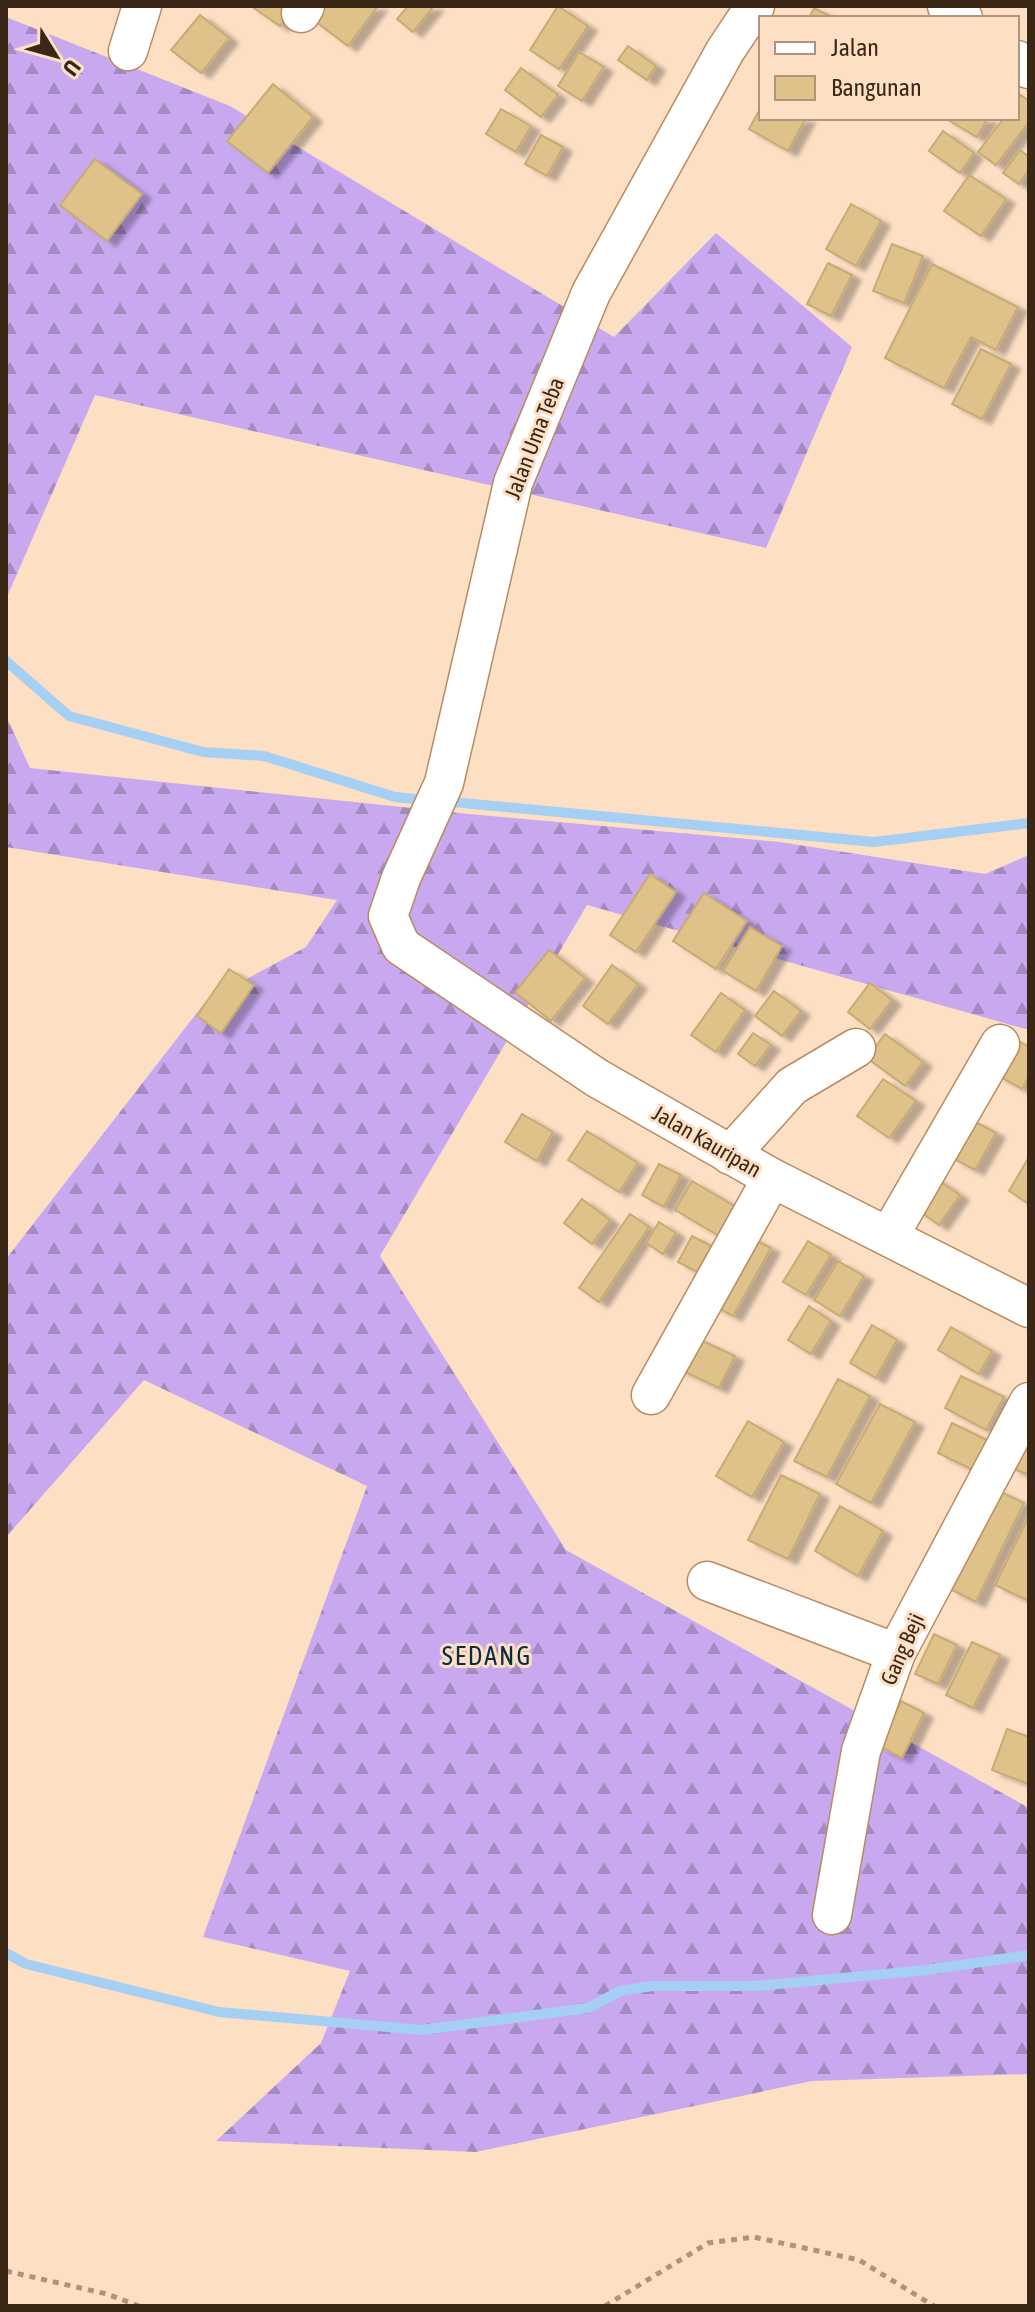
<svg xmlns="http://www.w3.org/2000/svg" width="1035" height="2312" viewBox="0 0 1035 2312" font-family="'Asap Condensed',sans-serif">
  <defs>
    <pattern id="forest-firs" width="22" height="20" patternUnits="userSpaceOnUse" patternTransform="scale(2)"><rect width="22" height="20" fill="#c8a9ef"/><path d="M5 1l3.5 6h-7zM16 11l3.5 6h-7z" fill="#a38ac0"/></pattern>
    <filter id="shadow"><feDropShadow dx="9" dy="5" stdDeviation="2" flood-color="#0004"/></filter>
  </defs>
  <rect width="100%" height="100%" fill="#fddfc4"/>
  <g fill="url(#forest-firs)">
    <polygon points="6,17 230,106 614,337 716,233 852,347 766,548 95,395 6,599"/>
    <polygon points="6,716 30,768 469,814 780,842 985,874 1029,855 1029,1030 587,905 380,1256 566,1550 1029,1808 1029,2074 812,2081 476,2152 216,2141 321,2043 350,1971 203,1937 367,1486 144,1380 6,1537 6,1259 206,1001 306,947 337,900 6,847"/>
  </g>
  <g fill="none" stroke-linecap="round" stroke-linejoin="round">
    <g stroke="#a5cff3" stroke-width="10">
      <polyline points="6,661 69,716 203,752 264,756 395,797 426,800"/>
      <polyline points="442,801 874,842 1029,823"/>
      <polyline points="6,1953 26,1964 219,2012 422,2030 588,2008 620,1991 652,1986 756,1986 927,1970 1029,1955"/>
    </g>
  </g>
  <g fill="#dec289" stroke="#c7ab72" stroke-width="2" filter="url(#shadow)">
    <polygon points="251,6 294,6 280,26"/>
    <polygon points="320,6 378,6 348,46 311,18"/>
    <polygon points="408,6 434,6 413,32 397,19"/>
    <polygon points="558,6 588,26 559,69 530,50"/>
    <polygon points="814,8 834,18 809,18"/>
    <polygon points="200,15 229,38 201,73 171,50"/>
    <polygon points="628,46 656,66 647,80 618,60"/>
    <polygon points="579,52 604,67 582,101 558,86"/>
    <polygon points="521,68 558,95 541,117 505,90"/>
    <polygon points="273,84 313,117 268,173 227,141"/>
    <polygon points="1021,95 1029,101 1029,122 996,165 978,152 1004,118 1017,118 1017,100"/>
    <polygon points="761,107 761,118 806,118 788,151 749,129"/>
    <polygon points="501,109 531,126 516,152 486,134"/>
    <polygon points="945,118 988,118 977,137"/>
    <polygon points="943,131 974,153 960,173 929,151"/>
    <polygon points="541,135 563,147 547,176 525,164"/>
    <polygon points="1020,150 1029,157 1029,170 1019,184 1003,173"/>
    <polygon points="95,159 142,194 107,241 60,205"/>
    <polygon points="969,175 1006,199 981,236 944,211"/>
    <polygon points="851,204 881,221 856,266 826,249"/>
    <polygon points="892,244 923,256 904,303 873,291"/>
    <polygon points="828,263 852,275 831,316 807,304"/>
    <polygon points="932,264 1018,307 996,350 971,337 944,388 885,358"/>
    <polygon points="981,349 1011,364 982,419 952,404"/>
    <polygon points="650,874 676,892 636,952 610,935"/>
    <polygon points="704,893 747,921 716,969 673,941"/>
    <polygon points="750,927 782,946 756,991 723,971"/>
    <polygon points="549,950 585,978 551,1021 515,992"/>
    <polygon points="612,965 638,984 608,1024 583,1006"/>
    <polygon points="229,969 254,985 221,1033 197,1016"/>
    <polygon points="870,983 892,1000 870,1029 848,1012"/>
    <polygon points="774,991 801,1011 782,1036 755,1016"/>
    <polygon points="721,993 745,1010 716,1052 691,1035"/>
    <polygon points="753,1033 771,1045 755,1066 738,1054"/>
    <polygon points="885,1034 923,1062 905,1086 867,1058"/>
    <polygon points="1017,1040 1029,1047 1029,1076 1022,1089 997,1075"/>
    <polygon points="883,1079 916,1101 889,1138 857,1116"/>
    <polygon points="522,1114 553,1132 537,1161 505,1142"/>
    <polygon points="974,1121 996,1133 975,1170 954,1159"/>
    <polygon points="587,1131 638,1163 619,1192 568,1160"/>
    <polygon points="1029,1157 1029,1204 1009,1191"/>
    <polygon points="659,1164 681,1175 664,1207 642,1195"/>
    <polygon points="935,1178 960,1195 939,1225 915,1208"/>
    <polygon points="692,1181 736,1207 719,1236 675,1210"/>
    <polygon points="582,1199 610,1220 592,1244 564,1223"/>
    <polygon points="630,1214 649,1227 599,1302 579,1288"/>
    <polygon points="659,1222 676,1233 663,1254 646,1243"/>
    <polygon points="746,1235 771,1248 733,1316 709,1303"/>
    <polygon points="692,1236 719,1250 705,1276 678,1262"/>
    <polygon points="808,1241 831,1255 806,1295 783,1282"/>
    <polygon points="838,1261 864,1276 840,1316 814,1300"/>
    <polygon points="809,1306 831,1321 811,1354 788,1340"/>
    <polygon points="872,1325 897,1340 876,1378 850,1363"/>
    <polygon points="951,1327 992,1351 979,1374 938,1350"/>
    <polygon points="692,1336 735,1356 719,1388 677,1368"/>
    <polygon points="961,1376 1004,1397 986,1430 945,1408"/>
    <polygon points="838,1379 870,1396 827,1477 794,1461"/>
    <polygon points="880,1404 915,1422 871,1503 836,1484"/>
    <polygon points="748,1421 784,1442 752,1497 716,1476"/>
    <polygon points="952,1423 993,1443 979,1473 938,1453"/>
    <polygon points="1029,1427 1029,1475 1011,1468"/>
    <polygon points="781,1475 820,1494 788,1559 748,1540"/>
    <polygon points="997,1490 1024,1503 976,1602 950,1589"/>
    <polygon points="840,1506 883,1531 858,1576 815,1551"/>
    <polygon points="1029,1516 1029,1601 995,1585"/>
    <polygon points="934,1634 957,1645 938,1684 915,1674"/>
    <polygon points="972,1642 1000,1655 973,1708 946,1695"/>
    <polygon points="901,1701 924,1713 902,1758 879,1746"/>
    <polygon points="1007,1729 1029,1737 1029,1784 992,1770"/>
  </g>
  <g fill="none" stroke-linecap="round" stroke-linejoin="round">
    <g stroke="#b98b60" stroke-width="41">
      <g id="minor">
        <polyline points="755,6 725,51 591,293 513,483 444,783 401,878 388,916 401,946 597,1078 772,1178 1029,1308"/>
        <polyline points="947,6 963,18"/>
        <polyline points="301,13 305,6"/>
        <polyline points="128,51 142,6"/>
        <polyline points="1017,60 1029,69"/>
        <polyline points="730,1155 792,1086 856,1048"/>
        <polyline points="889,1236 1000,1044"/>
        <polyline points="651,1395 772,1178"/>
        <polyline points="707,1581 896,1653"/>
        <polyline points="832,1915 861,1751 896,1653 1029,1402"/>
      </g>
    </g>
    <g stroke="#ad947c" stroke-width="5" stroke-dasharray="6 6" stroke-linecap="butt">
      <polyline points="6,2271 107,2294 139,2306"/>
      <polyline points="605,2306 708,2243 754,2237 859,2260 934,2306"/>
    </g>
    <use href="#minor" stroke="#fff" stroke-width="38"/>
  </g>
  <g text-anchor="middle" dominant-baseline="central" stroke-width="6" stroke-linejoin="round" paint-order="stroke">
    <g font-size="22" fill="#3a2715" stroke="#fddfc4">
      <text transform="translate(534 438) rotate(-69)">Jalan Uma Teba</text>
      <text transform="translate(707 1141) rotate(30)">Jalan Kauripan</text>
      <text transform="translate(902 1649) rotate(-66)">Gang Beji</text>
    </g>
    <g font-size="26" letter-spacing="2" fill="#092c45" stroke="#fddfc4">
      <text x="487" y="1656">SEDANG</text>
    </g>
  </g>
  <rect width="1035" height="2312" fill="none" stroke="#3a2715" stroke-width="16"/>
  <rect x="759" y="16" width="260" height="104" fill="#fddfc4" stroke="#af957e" stroke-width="2"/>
  <rect x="775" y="42" width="40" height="12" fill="#ffffff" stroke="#af957e" stroke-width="2"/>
  <text x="831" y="56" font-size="24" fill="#3a2715">Jalan</text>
  <rect x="775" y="76" width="40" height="24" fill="#dec289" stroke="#af957e" stroke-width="2"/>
  <text x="831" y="96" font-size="24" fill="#3a2715">Bangunan</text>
  <g transform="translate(56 56) rotate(127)" stroke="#fddfc4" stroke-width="6" paint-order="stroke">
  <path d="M0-6L14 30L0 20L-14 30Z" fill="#3a2715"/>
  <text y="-12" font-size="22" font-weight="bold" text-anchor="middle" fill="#3a2715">U</text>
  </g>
</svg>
